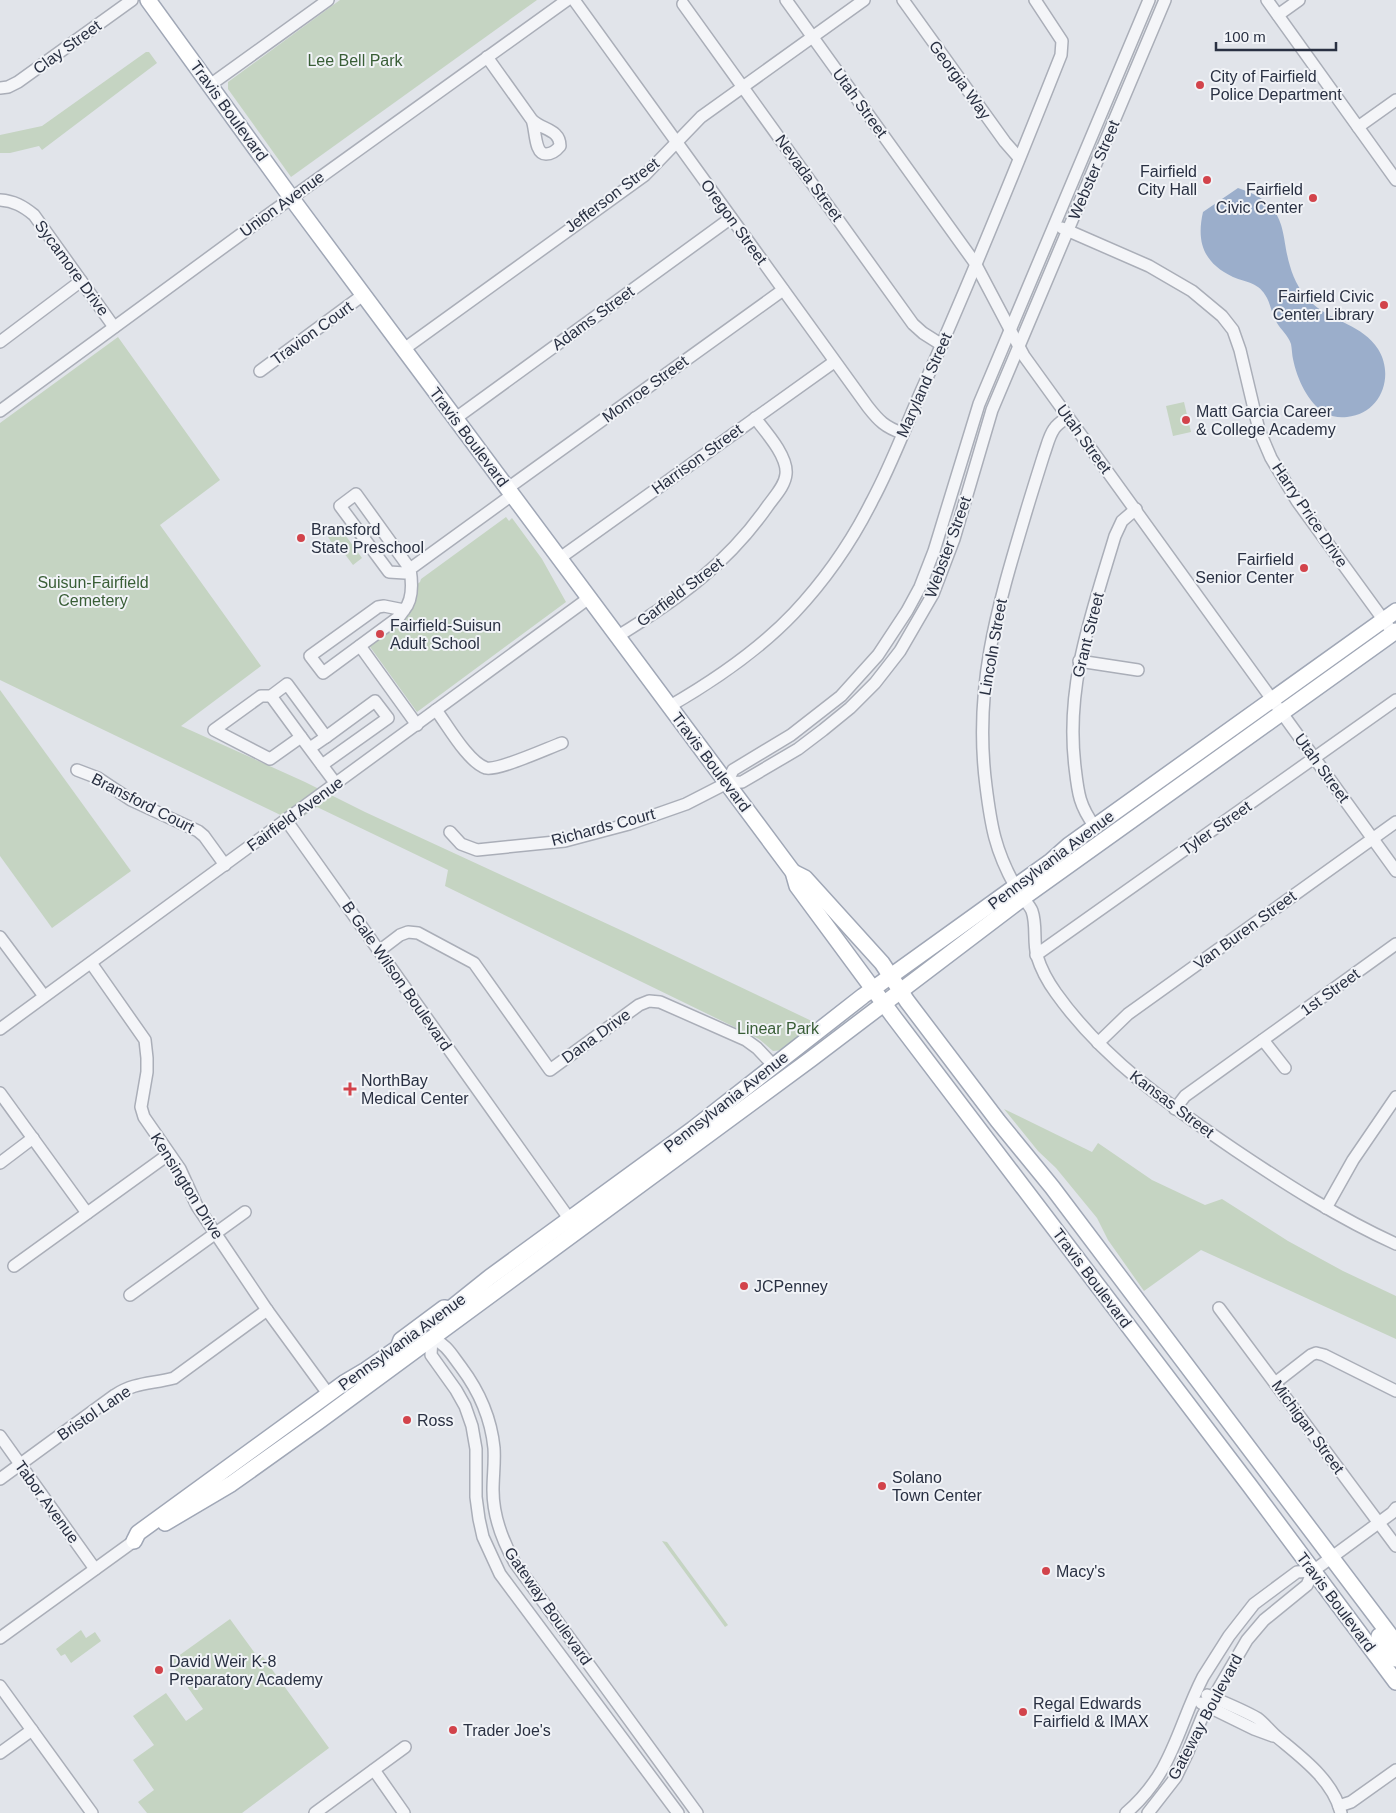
<svg xmlns="http://www.w3.org/2000/svg" width="1396" height="1813" viewBox="0 0 1396 1813" font-family="Arial,sans-serif">
  <rect width="100%" height="100%" fill="#e1e4ea"/>
  <g fill="#c5d4c2">
    <polygon points="340,0 537,0 291,177 228,89 228,82"/>
    <polygon points="146,52 149,52 157,63 42,150 39,146 10,153 0,153 0,135 42,126"/>
    <polygon points="118,337 220,480 160,525 261,666 181,726 305,782 365,812 627,933 818,1024 783,1050 773,1051 759,1039 445,886 448,870 317,807 295,822 0,680 0,423"/>
    <polygon points="1184,402 1191,432 1173,436 1166,406"/>
    <polygon points="506,517 509,521 512,518 542,559 566,602 417,712 368,644 410,613 413,605 416,585 420,582 421,579"/>
    <polygon points="340,528 362,558 353,565 335,541 332,543 328,537"/>
    <polygon points="0,690 131,871 52,928 0,856"/>
    <polygon points="1004,1109 1092,1152 1098,1143 1152,1180 1205,1205 1222,1199 1288,1241 1343,1271 1396,1296 1396,1339 1201,1250 1144,1291 1108,1240 1097,1218 1056,1168 1038,1151"/>
    <polygon points="662,1541 667,1542 728,1625 725,1627"/>
    <polygon points="230,1619 259,1659 263,1657 329,1748 242,1813 147,1813 138,1802 154,1790 133,1760 154,1745 133,1716 166,1693 186,1721 203,1709 170,1662"/>
    <polygon points="81,1630 86,1638 95,1632 101,1641 71,1663 65,1654 61,1656 56,1649"/>
  </g>
  <path fill="#9baecb" d="M 1238,188 C 1246,191 1255,194 1262,199 C 1287,216 1282,241 1290,266 C 1294,281 1302,294 1313,304 C 1333,322 1363,325 1378,349 C 1395,376 1381,414 1347,417 C 1340,418 1332,417 1325,413 C 1308,403 1297,379 1293,359 C 1292,355 1292,349 1291,344 C 1288,335 1281,330 1277,323 C 1272,315 1271,306 1267,298 C 1259,282 1247,283 1233,277 C 1204,263 1196,243 1203,212 Z"/>
  <g fill="none" stroke-linecap="round" stroke-linejoin="round">
    <g stroke="#aaaeb8" stroke-width="14">
      <g id="minor">
        <path d="M 574,0 L 868,407 C 879,421 885,427 902,433"/>
        <polyline points="786,0 975,263 1024,356 1396,871"/>
        <polyline points="903,0 1005,142 1019,158"/>
        <polyline points="1267,0 1396,180"/>
        <polyline points="683,4 913,324 923,333 942,345"/>
        <polyline points="1278,15 1299,0"/>
        <path d="M 487,57 L 532,120 C 536,129 534,154 546,154 C 552,154 556,151 560,146 C 560,129 542,130 532,120"/>
        <polyline points="210,85 328,0"/>
        <polyline points="0,88 8,87 18,82 132,0"/>
        <polyline points="1358,127 1396,100"/>
        <path d="M 0,200 C 14,201 23,206 34,215 L 114,327"/>
        <polyline points="1062,228 1149,266 1192,291 1222,316 1233,330 1240,350 1259,430 1271,458 1297,501 1393,633"/>
        <polyline points="0,342 81,281"/>
        <polyline points="404,349 645,175 701,117 864,0"/>
        <polyline points="260,371 363,295"/>
        <polyline points="0,411 240,235 567,0"/>
        <polyline points="456,418 731,218"/>
        <polyline points="508,488 783,290"/>
        <polygon points="356,494 410,569 405,573 389,572 340,506"/>
        <polyline points="560,558 834,362"/>
        <polygon points="384,606 404,610 399,617 323,673 310,656 378,607"/>
        <path d="M 404,610 C 413,600 412,581 410,569 L 512,495"/>
        <path d="M 618,636 C 677,600 727,564 767,507 C 774,497 785,486 786,474 C 788,456 765,431 755,418"/>
        <polyline points="360,646 417,725"/>
        <polyline points="1079,661 1138,670"/>
        <polyline points="271,696 301,737"/>
        <path d="M 670,706 C 715,680 758,651 794,613 C 825,580 852,541 872,501 C 892,464 906,425 923,387 C 972,277 1017,166 1061,55 L 1062,41 L 1035,0"/>
        <path d="M 436,710 C 448,726 468,762 486,768 C 498,771 548,748 562,743"/>
        <polyline points="310,748 326,737 287,684 271,696 261,696 214,730 270,759 301,737 336,784"/>
        <polyline points="322,765 388,718 375,701 326,737"/>
        <polyline points="77,770 98,778 131,800 198,831 204,836 225,865"/>
        <polyline points="727,783 733,770 791,735 841,696 878,655 907,611 920,587 934,551 979,404 1149,0"/>
        <polyline points="286,820 573,1224"/>
        <path d="M 1095,827 C 1079,805 1078,793 1075,767 C 1065,685 1092,613 1115,536 L 1122,521 L 1136,509"/>
        <polyline points="450,832 461,844 477,850 565,841 629,824 686,804 727,783 742,782 798,749 823,730 850,708 875,683 900,651 933,594 954,539 992,410 1165,0"/>
        <path d="M 1015,886 C 995,850 991,826 986,786 C 973,686 998,606 1026,512 C 1032,492 1038,473 1044,454 C 1047,446 1049,436 1054,429 C 1057,424 1062,421 1068,417"/>
        <path d="M 1023,898 C 1026,902 1030,906 1032,911 C 1037,925 1033,942 1037,956 C 1041,969 1048,982 1056,993 C 1103,1059 1169,1105 1235,1150 C 1287,1185 1339,1218 1396,1244"/>
        <polyline points="0,937 44,996"/>
        <polyline points="379,951 400,935 408,932 418,933 474,963 550,1070 639,1005 649,1001 660,1002 746,1040 757,1048 774,1066"/>
        <polyline points="1036,955 1396,700"/>
        <polyline points="91,963 145,1040 147,1058 147,1072 141,1107 144,1117 180,1169 197,1206 267,1310 329,1395"/>
        <polyline points="0,1029 589,598"/>
        <polyline points="1263,1040 1285,1068"/>
        <polyline points="1098,1043 1128,1014 1396,822"/>
        <polyline points="0,1093 87,1213"/>
        <polyline points="1175,1109 1185,1096 1396,944"/>
        <polyline points="0,1163 33,1138"/>
        <polyline points="1326,1208 1353,1160 1396,1097"/>
        <polyline points="14,1266 169,1154"/>
        <polyline points="130,1295 245,1212"/>
        <polyline points="1219,1308 1396,1546"/>
        <polyline points="1275,1383 1311,1355 1316,1353 1324,1355 1396,1391"/>
        <polyline points="0,1436 95,1569"/>
        <path d="M 0,1479 L 115,1395 C 135,1382 152,1384 174,1378 L 267,1310"/>
        <polyline points="1313,1571 1392,1513 1396,1508"/>
        <polyline points="0,1638 134,1541"/>
        <polyline points="0,1686 92,1813"/>
        <path d="M 1207,1695 C 1223,1702 1241,1709 1257,1718 C 1264,1723 1270,1731 1277,1737 C 1301,1757 1333,1780 1341,1813"/>
        <polyline points="1201,1703 1254,1729 1273,1736"/>
        <polyline points="0,1753 32,1730"/>
        <polyline points="374,1770 404,1813"/>
        <polyline points="1339,1806 1351,1802 1396,1770"/>
        <polyline points="315,1813 405,1747"/>
        <path d="M 678,1813 L 500,1574 L 483,1537 L 479,1519 L 476,1497 L 476,1449 L 472,1426 L 465,1406 L 456,1390 L 431,1355 L 432,1338 C 447,1345 451,1354 461,1367 C 479,1391 491,1418 494,1448 C 495,1462 493,1476 493,1490 C 493,1516 502,1540 515,1563 L 697,1813"/>
        <path d="M 1126,1813 C 1173,1773 1177,1728 1203,1677 L 1229,1636 L 1254,1604 L 1297,1572 L 1313,1571"/>
        <polyline points="1148,1813 1176,1777 1187,1754 1203,1715 1247,1640 1264,1620 1307,1585 1313,1571"/>
      </g>
    </g>
    <g stroke="#a0a7b6" stroke-width="18">
      <g id="major">
        <polyline points="148,0 298,207 793,872 797,886 893,1016 1250,1486 1396,1682"/>
        <polyline points="793,872 805,878 882,963 907,1001 998,1121 1052,1187 1396,1643"/>
        <polyline points="165,1523 231,1484 318,1422 811,1059 1023,898 1396,631"/>
        <polyline points="134,1541 138,1533 344,1383 366,1370 398,1348 401,1340 444,1308 450,1309 490,1277 693,1129 863,996 1051,861 1069,845 1396,611"/>
        <polyline points="1379,1636 1396,1659"/>
      </g>
    </g>
    <use href="#minor" stroke="#f4f5f8" stroke-width="11"/>
    <use href="#major" stroke="#fff" stroke-width="15"/>
  </g>
  <g fill="#d2434b" stroke="#f1f3f7" stroke-width="2">
    <circle cx="1200" cy="85" r="5"/>
    <circle cx="1207" cy="180" r="5"/>
    <circle cx="1313" cy="198" r="5"/>
    <circle cx="1384" cy="305" r="5"/>
    <circle cx="1186" cy="420" r="5"/>
    <circle cx="301" cy="538" r="5"/>
    <circle cx="1304" cy="568" r="5"/>
    <circle cx="380" cy="634" r="5"/>
    <path d="M347.5 1081.5h5v5h5v5h-5v5h-5v-5h-5v-5h5z"/>
    <circle cx="744" cy="1286" r="5"/>
    <circle cx="407" cy="1420" r="5"/>
    <circle cx="882" cy="1486" r="5"/>
    <circle cx="1046" cy="1571" r="5"/>
    <circle cx="159" cy="1670" r="5"/>
    <circle cx="1023" cy="1712" r="5"/>
    <circle cx="453" cy="1730" r="5"/>
  </g>
  <g text-anchor="middle" dominant-baseline="central" stroke-width="4" stroke-linejoin="round" paint-order="stroke">
    <g font-size="16" fill="#293042" stroke="#f1f3f7">
      <text transform="translate(67 47) rotate(-36)">Clay Street</text>
      <text transform="translate(960 80) rotate(54)">Georgia Way</text>
      <text transform="translate(860 103) rotate(54)">Utah Street</text>
      <text transform="translate(229 111) rotate(54)">Travis Boulevard</text>
      <text transform="translate(1094 170) rotate(-67)">Webster Street</text>
      <text transform="translate(809 178) rotate(54)">Nevada Street</text>
      <text transform="translate(612 195) rotate(-37)">Jefferson Street</text>
      <text transform="translate(282 204) rotate(-36)">Union Avenue</text>
      <text transform="translate(734 222) rotate(54)">Oregon Street</text>
      <text transform="translate(72 268) rotate(54)">Sycamore Drive</text>
      <text transform="translate(593 318) rotate(-36)">Adams Street</text>
      <text transform="translate(312 333) rotate(-36)">Travion Court</text>
      <text transform="translate(924 385) rotate(-66)">Maryland Street</text>
      <text transform="translate(645 389) rotate(-36)">Monroe Street</text>
      <text transform="translate(469 437) rotate(53)">Travis Boulevard</text>
      <text transform="translate(1084 439) rotate(54)">Utah Street</text>
      <text transform="translate(697 459) rotate(-36)">Harrison Street</text>
      <text transform="translate(1310 515) rotate(56)">Harry Price Drive</text>
      <text transform="translate(948 547) rotate(-70)">Webster Street</text>
      <text transform="translate(680 592) rotate(-37)">Garfield Street</text>
      <text transform="translate(1088 635) rotate(-76)">Grant Street</text>
      <text transform="translate(993 647) rotate(-80)">Lincoln Street</text>
      <text transform="translate(711 762) rotate(53)">Travis Boulevard</text>
      <text transform="translate(1322 768) rotate(54)">Utah Street</text>
      <text transform="translate(143 803) rotate(27)">Bransford Court</text>
      <text transform="translate(295 814) rotate(-36)">Fairfield Avenue</text>
      <text transform="translate(603 827) rotate(-15)">Richards Court</text>
      <text transform="translate(1216 828) rotate(-35)">Tyler Street</text>
      <text transform="translate(1051 860) rotate(-37)">Pennsylvania Avenue</text>
      <text transform="translate(1245 930) rotate(-36)">Van Buren Street</text>
      <text transform="translate(397 976) rotate(55)">B Gale Wilson Boulevard</text>
      <text transform="translate(1330 992) rotate(-36)">1st Street</text>
      <text transform="translate(596 1036) rotate(-36)">Dana Drive</text>
      <text transform="translate(726 1102) rotate(-38)">Pennsylvania Avenue</text>
      <text transform="translate(1172 1104) rotate(37)">Kansas Street</text>
      <text transform="translate(187 1186) rotate(58)">Kensington Drive</text>
      <text transform="translate(1092 1278) rotate(53)">Travis Boulevard</text>
      <text transform="translate(402 1342) rotate(-36)">Pennsylvania Avenue</text>
      <text transform="translate(94 1413) rotate(-34)">Bristol Lane</text>
      <text transform="translate(1308 1427) rotate(54)">Michigan Street</text>
      <text transform="translate(47 1502) rotate(54)">Tabor Avenue</text>
      <text transform="translate(1336 1602) rotate(53)">Travis Boulevard</text>
      <text transform="translate(548 1606) rotate(55)">Gateway Boulevard</text>
      <text transform="translate(1205 1717) rotate(-62)">Gateway Boulevard</text>
    </g>
    <g font-size="16" fill="#395e36" stroke="#f1f3f7">
      <text x="355" y="60">Lee Bell Park</text>
      <text x="93" y="582">Suisun-Fairfield<tspan x="93" dy="18">Cemetery</tspan></text>
      <text x="778" y="1028">Linear Park</text>
    </g>
    <g font-size="16" fill="#293042" stroke="#f1f3f7" text-anchor="start">
      <text x="1210" y="76">City of Fairfield<tspan x="1210" dy="18">Police Department</tspan></text>
      <text x="1197" y="171" text-anchor="end">Fairfield<tspan x="1197" dy="18">City Hall</tspan></text>
      <text x="1303" y="189" text-anchor="end">Fairfield<tspan x="1303" dy="18">Civic Center</tspan></text>
      <text x="1374" y="296" text-anchor="end">Fairfield Civic<tspan x="1374" dy="18">Center Library</tspan></text>
      <text x="1196" y="411">Matt Garcia Career<tspan x="1196" dy="18">&amp; College Academy</tspan></text>
      <text x="311" y="529">Bransford<tspan x="311" dy="18">State Preschool</tspan></text>
      <text x="1294" y="559" text-anchor="end">Fairfield<tspan x="1294" dy="18">Senior Center</tspan></text>
      <text x="390" y="625">Fairfield-Suisun<tspan x="390" dy="18">Adult School</tspan></text>
      <text x="361" y="1080">NorthBay<tspan x="361" dy="18">Medical Center</tspan></text>
      <text x="754" y="1286">JCPenney</text>
      <text x="417" y="1420">Ross</text>
      <text x="892" y="1477">Solano<tspan x="892" dy="18">Town Center</tspan></text>
      <text x="1056" y="1571">Macy's</text>
      <text x="169" y="1661">David Weir K-8<tspan x="169" dy="18">Preparatory Academy</tspan></text>
      <text x="1033" y="1703">Regal Edwards<tspan x="1033" dy="18">Fairfield &amp; IMAX</tspan></text>
      <text x="463" y="1730">Trader Joe's</text>
    </g>
  </g>
  <path d="M1216 42v8h120v-8" fill="none" stroke="#293042" stroke-width="2.5"/>
  <text x="1224" y="42" font-size="15" fill="#293042" stroke="#f1f3f7" stroke-width="4" paint-order="stroke">100 m</text>
</svg>
